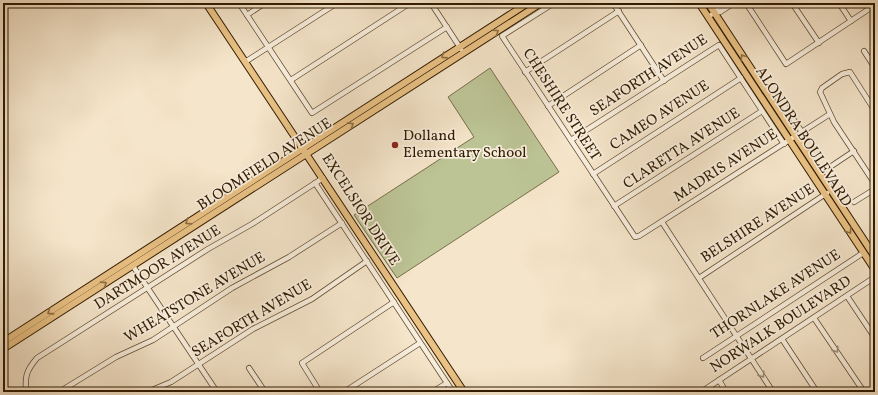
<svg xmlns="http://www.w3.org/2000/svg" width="878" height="395" viewBox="0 0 878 395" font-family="Vollkorn,serif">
  <rect width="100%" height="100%" fill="#f5e5ca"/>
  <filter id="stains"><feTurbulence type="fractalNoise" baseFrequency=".005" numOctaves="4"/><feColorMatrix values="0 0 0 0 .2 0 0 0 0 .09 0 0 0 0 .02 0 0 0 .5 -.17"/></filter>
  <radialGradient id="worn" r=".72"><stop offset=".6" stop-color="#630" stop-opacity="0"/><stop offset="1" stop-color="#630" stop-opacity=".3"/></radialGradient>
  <polygon fill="#bcc496" stroke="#766f4b" points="490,68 559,172 397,278 354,215 474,137 448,97"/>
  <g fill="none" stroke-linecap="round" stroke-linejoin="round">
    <g stroke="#614d32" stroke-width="6">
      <g id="minor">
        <polyline points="239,3 312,113 447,27"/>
        <polyline points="431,3 461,49"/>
        <polyline points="480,3 481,5 484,3"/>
        <polyline points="554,3 502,36 635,237 639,236 830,114"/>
        <polyline points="613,3 664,81"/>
        <polyline points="746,3 786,64 875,5"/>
        <polyline points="792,3 819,43"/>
        <polyline points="839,3 851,21"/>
        <polyline points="714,13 718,8 725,3"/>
        <polyline points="247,15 265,3"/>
        <polyline points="708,17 714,13 720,12 734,3"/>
        <polyline points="864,51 875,68"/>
        <polyline points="245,62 337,3"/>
        <polyline points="525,72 619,11"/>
        <polyline points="291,80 410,3"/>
        <polyline points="782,98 785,107 802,132"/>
        <polyline points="548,106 641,45"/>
        <polyline points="875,111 850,72 842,74 822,88 820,92 834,122 875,184"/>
        <polyline points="571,140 719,45 784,144"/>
        <polyline points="830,167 854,151"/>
        <polyline points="593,174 741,78"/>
        <polyline points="315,183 453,392"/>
        <polyline points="854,202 875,189"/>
        <polyline points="614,206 762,111"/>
        <polyline points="662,222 773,392"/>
        <polyline points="133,266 217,392"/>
        <polyline points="699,278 827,193"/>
        <polyline points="847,296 875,338"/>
        <polyline points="814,318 864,392"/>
        <polyline points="782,339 817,392"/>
        <polyline points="703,358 863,253"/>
        <polyline points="249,368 265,392"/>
        <polyline points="719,380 726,392"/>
        <path d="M 26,392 C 25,376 26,371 37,358 L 208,249 L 252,224 L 323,178"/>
        <polyline points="59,392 116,357 153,340 232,288 289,257 342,223"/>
        <polyline points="147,392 171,382 253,329 312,299 367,261"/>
        <polyline points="320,392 302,363 394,302"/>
        <polyline points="344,392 420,343"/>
        <polyline points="432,392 447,383"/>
        <polyline points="701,392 875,277"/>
      </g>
    </g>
    <g stroke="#301a00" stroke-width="8">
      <g id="major">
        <polyline points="206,3 464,392"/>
        <polyline points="699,3 875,270"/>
        <polyline points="708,3 875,257"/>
        <polyline points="3,342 528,3"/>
        <polyline points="3,349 541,3"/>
      </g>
    </g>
    <use href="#minor" stroke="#f8eedd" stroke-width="4.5"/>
    <use href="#major" stroke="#eac285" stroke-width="6"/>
  </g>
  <defs><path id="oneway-chevron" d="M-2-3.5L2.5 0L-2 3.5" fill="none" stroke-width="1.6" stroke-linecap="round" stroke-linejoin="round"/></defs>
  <g stroke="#8d6e42">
    <use href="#oneway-chevron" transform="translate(496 32) rotate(-33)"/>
    <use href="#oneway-chevron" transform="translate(444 56) rotate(147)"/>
    <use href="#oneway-chevron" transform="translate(743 57) rotate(-123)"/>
    <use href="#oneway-chevron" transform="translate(351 125) rotate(-33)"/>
    <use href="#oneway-chevron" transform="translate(188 222) rotate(147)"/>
    <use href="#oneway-chevron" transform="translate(849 231) rotate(57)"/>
    <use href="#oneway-chevron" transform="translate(104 284) rotate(-33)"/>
    <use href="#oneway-chevron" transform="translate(50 312) rotate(147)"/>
  </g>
  <g stroke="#9e8f7a">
    <use href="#oneway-chevron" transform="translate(836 350) rotate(56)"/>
    <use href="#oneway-chevron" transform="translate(762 375) rotate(57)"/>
  </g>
  <circle fill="#8f2418" stroke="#f8eedd" stroke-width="1.5" cx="395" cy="145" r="4"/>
  <g text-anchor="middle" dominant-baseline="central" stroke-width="3.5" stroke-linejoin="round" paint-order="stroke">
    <g font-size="15" fill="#301a00" stroke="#f8eedd">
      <text transform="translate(649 76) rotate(-33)">SEAFORTH AVENUE</text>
      <text transform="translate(561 105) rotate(57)">CHESHIRE STREET</text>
      <text transform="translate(660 116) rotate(-33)">CAMEO AVENUE</text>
      <text transform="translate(803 137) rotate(57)">ALONDRA BOULEVARD</text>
      <text transform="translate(682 149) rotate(-33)">CLARETTA AVENUE</text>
      <text transform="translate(265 165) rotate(-33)">BLOOMFIELD AVENUE</text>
      <text transform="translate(726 166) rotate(-33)">MADRIS AVENUE</text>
      <text transform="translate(360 210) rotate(57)">EXCELSIOR DRIVE</text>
      <text transform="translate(758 224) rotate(-33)">BELSHIRE AVENUE</text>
      <text transform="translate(158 268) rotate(-32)">DARTMOOR AVENUE</text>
      <text transform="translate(776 295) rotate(-33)">THORNLAKE AVENUE</text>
      <text transform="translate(195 298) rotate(-31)">WHEATSTONE AVENUE</text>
      <text transform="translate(252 319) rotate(-31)">SEAFORTH AVENUE</text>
      <text transform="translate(781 325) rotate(-33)">NORWALK BOULEVARD</text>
    </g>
    <g font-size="15" fill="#301a00" stroke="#f8eedd" text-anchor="start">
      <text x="403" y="136">Dolland<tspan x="403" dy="17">Elementary School</tspan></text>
    </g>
  </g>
  <rect width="878" height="395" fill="none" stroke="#f5e5ca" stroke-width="16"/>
  <rect x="4" y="4" width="870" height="387" fill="none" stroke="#301a00" stroke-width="2"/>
  <rect x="8" y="8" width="862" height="379" fill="none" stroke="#301a00"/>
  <rect width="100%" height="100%" filter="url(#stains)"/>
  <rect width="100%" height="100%" fill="url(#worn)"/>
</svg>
